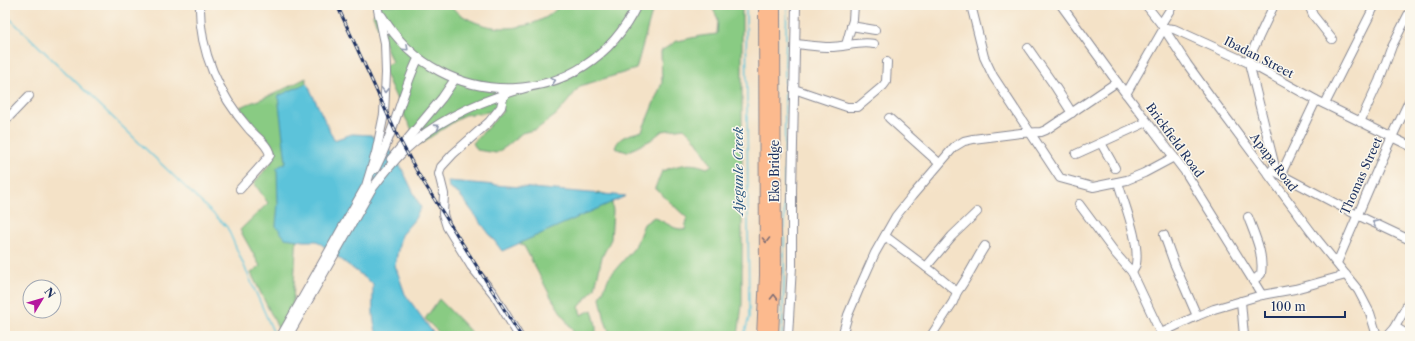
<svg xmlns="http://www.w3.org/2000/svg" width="1415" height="341" viewBox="0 0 1415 341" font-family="'Libre Caslon Text',serif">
  <rect width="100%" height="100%" fill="#fbf7ec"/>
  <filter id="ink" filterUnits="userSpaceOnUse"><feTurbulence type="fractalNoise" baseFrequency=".025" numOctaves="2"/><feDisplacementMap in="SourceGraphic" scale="8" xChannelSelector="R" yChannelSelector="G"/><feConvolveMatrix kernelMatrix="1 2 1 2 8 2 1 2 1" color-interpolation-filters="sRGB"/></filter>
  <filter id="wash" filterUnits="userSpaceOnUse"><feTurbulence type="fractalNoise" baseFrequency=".012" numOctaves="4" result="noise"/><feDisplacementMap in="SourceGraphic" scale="16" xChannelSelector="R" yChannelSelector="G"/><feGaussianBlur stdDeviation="0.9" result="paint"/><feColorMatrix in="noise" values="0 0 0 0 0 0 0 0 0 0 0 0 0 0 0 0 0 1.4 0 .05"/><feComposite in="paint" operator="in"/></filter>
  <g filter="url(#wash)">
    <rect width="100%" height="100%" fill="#f4e2c7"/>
    <g fill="#89cb83" stroke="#527d70">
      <path d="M 379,5 L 449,5 C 475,30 512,35 545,18 C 551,15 556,8 562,5 C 567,3 578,5 584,5 C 607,5 631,5 654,5 L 636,69 L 580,86 L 569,100 L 556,115 L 537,129 L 522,133 L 507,146 L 496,153 L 477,150 L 473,143 L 504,110 L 464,115 L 420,144 L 405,117 L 382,67 L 392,62 L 373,15 L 380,8 Z"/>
      <path d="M 711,5 L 742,5 L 742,305 L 738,336 L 611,336 L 605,321 L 600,298 L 609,277 L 635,247 L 644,224 L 654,217 L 675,228 L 685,230 L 687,218 L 655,188 L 662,171 C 680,165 689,161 707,168 L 712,165 L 695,139 L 684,128 L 662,131 L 651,140 L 627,152 L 615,148 C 619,135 630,135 642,131 L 662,83 L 661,51 L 677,41 L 701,36 L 717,34 L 718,19 Z"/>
      <polygon points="306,78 291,336 282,336 251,273 260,266 240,230 268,203 254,183 271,163 273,150 240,107 274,94"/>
      <polygon points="598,192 611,196 613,211 611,239 602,257 595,288 579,307 581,315 592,310 596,325 596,336 576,336 551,297 524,246 512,239"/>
      <polygon points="439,299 475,336 442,336 425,319"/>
    </g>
    <g fill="#5cc3da" stroke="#3c799c">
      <path d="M 307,83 L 334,140 L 352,134 L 371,135 L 391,151 L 403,171 L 421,208 L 414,220 L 401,235 L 395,265 L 405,294 L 431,330 L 437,336 L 378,336 C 371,321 373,300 373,284 L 317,241 L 304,241 L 285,238 L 276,226 L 278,204 L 277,168 L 286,162 L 278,96 Z"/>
      <polygon points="448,181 626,196 502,251 460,195 449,188"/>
    </g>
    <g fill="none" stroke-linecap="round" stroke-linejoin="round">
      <g stroke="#5cc3da" stroke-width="1.5">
        <polyline points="5,14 227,227 275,336"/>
        <polyline points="744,336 749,317 746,5"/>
        <polyline points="782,336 784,282 785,66 787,5"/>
      </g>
    </g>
  </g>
  <g filter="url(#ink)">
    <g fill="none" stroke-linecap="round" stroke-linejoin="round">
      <g stroke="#888892" stroke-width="10">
        <g id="minor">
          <path d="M 200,5 C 199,51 219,95 249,129 C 256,137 268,144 270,155 L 267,159 L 240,189"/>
          <polyline points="971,5 984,57 993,76 1060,178 1093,187 1127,180 1144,173 1174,157"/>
          <polyline points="1061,5 1117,82 1186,173 1262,295"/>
          <polyline points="1146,5 1161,24 1187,64 1216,104 1312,233 1358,290 1370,313 1377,336"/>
          <polyline points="1274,5 1249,58 1249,63 1276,171"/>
          <polyline points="1309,5 1313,15 1332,39"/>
          <path d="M 382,16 C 442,116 586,112 637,5"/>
          <polyline points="1161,24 1173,5"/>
          <polyline points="851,26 875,30"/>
          <path d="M 796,44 C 807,45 819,47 830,47 C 845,47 860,41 874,44"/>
          <polyline points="846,45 853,20 854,5"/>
          <polyline points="1028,48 1056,88 1072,113"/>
          <polyline points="794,89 847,107 858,107 883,86 886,82 887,62"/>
          <polyline points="504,94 501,107 489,122 453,154 441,167 439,174 444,194 443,214 447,227 471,266 493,293 519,336"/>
          <polyline points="1126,94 1164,28 1174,29 1249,63 1316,100 1410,146"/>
          <polyline points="1325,104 1375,5"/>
          <polyline points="889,118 939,163"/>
          <polyline points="5,121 29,96"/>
          <polyline points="1360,122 1379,81 1392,46 1410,11"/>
          <polyline points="1101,143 1115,168"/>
          <polyline points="1076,154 1147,122"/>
          <polyline points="391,159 442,98 455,79"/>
          <path d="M 375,169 C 394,134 401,94 418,59"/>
          <polyline points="1272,170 1357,215 1410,240"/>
          <polyline points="1281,174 1316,100"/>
          <path d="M 1118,182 C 1124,204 1140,241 1136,264 C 1136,266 1133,269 1132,272"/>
          <polyline points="1079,204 1116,254 1132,272 1162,336"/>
          <path d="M 1248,217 C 1255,236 1264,254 1261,274 L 1253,281"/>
          <polyline points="1164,235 1174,263 1197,316"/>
          <polyline points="885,236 934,273 957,292 953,302 931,336"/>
          <polyline points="1337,263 1384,154 1410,99"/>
          <polyline points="926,267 952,236 977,212"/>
          <path d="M 957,292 C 968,278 975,261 985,246"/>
          <polyline points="1241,301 1244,336"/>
          <polyline points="1395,327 1410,336"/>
          <polyline points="1161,333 1197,316 1214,309 1262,295 1295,289 1346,275"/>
          <polyline points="281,336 366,186 376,153 384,114 386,73 385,43 378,10"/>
          <path d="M 288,336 L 371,190 C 382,176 392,162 405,150 C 439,118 484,99 529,87"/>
          <polyline points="788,336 792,266 792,190 796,5"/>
          <polyline points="842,336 848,315 862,282 875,253 896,216 912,196 954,147 964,141 973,139 1021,133 1041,132 1046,130 1117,82"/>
          <polyline points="1387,336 1395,327 1410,300"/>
        </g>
      </g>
      <g stroke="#888892" stroke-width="14">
        <g id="highway">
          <polyline points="763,336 766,275 765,5"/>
          <polyline points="772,336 775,271 774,5"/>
        </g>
      </g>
      <use href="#minor" stroke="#fff" stroke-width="8"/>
      <use href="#highway" stroke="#fcba8e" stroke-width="12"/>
      <g stroke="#1b2f5e" stroke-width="3">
        <polyline id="rail" points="337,5 397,135 419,175 521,336"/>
      </g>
      <use href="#rail" stroke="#fbf7ec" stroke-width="1.5" stroke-dasharray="4.5" stroke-linecap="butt"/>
    </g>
    <defs><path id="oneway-chevron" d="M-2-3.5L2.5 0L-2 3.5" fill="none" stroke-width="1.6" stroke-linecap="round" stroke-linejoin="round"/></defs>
    <g stroke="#8d97ae">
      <use href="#oneway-chevron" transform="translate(406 48) rotate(43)"/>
      <use href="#oneway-chevron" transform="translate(553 81) rotate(-17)"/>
      <use href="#oneway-chevron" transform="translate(385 90) rotate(92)"/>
      <use href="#oneway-chevron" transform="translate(437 127) rotate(-33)"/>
      <use href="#oneway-chevron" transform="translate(1375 223) rotate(-154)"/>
    </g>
    <g stroke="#806e74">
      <use href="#oneway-chevron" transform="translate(766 240) rotate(90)"/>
      <use href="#oneway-chevron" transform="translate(774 297) rotate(-89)"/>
    </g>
  </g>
  <g text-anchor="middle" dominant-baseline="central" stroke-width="3" stroke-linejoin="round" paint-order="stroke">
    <g font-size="12" fill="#1b2f5e" stroke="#fbf7ec">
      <text transform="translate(1259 57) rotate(27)">Ibadan Street</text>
      <text transform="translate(1175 140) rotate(54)">Brickfield Road</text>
      <text transform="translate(1274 162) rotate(53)">Apapa Road</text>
      <text transform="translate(774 171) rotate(-90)">Eko Bridge</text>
      <text transform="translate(1361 176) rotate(-66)">Thomas Street</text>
    </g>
    <g font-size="13" font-style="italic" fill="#2e5b83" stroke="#fbf7ec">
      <text transform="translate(738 171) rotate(-90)">Ajegunle Creek</text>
    </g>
  </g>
  <rect width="1415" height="341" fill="none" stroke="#fbf7ec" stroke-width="20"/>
  <g transform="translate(42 299) rotate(52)"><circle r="19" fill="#fbf7ec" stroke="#a1a7b3"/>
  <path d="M0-3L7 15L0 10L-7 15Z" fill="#b5179e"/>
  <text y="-6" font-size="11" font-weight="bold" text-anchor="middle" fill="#1b2f5e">N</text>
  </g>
  <path d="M1265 311v6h80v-6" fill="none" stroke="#1b2f5e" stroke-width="2"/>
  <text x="1271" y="311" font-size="12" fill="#1b2f5e" stroke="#fbf7ec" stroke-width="3" paint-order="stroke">100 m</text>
</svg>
